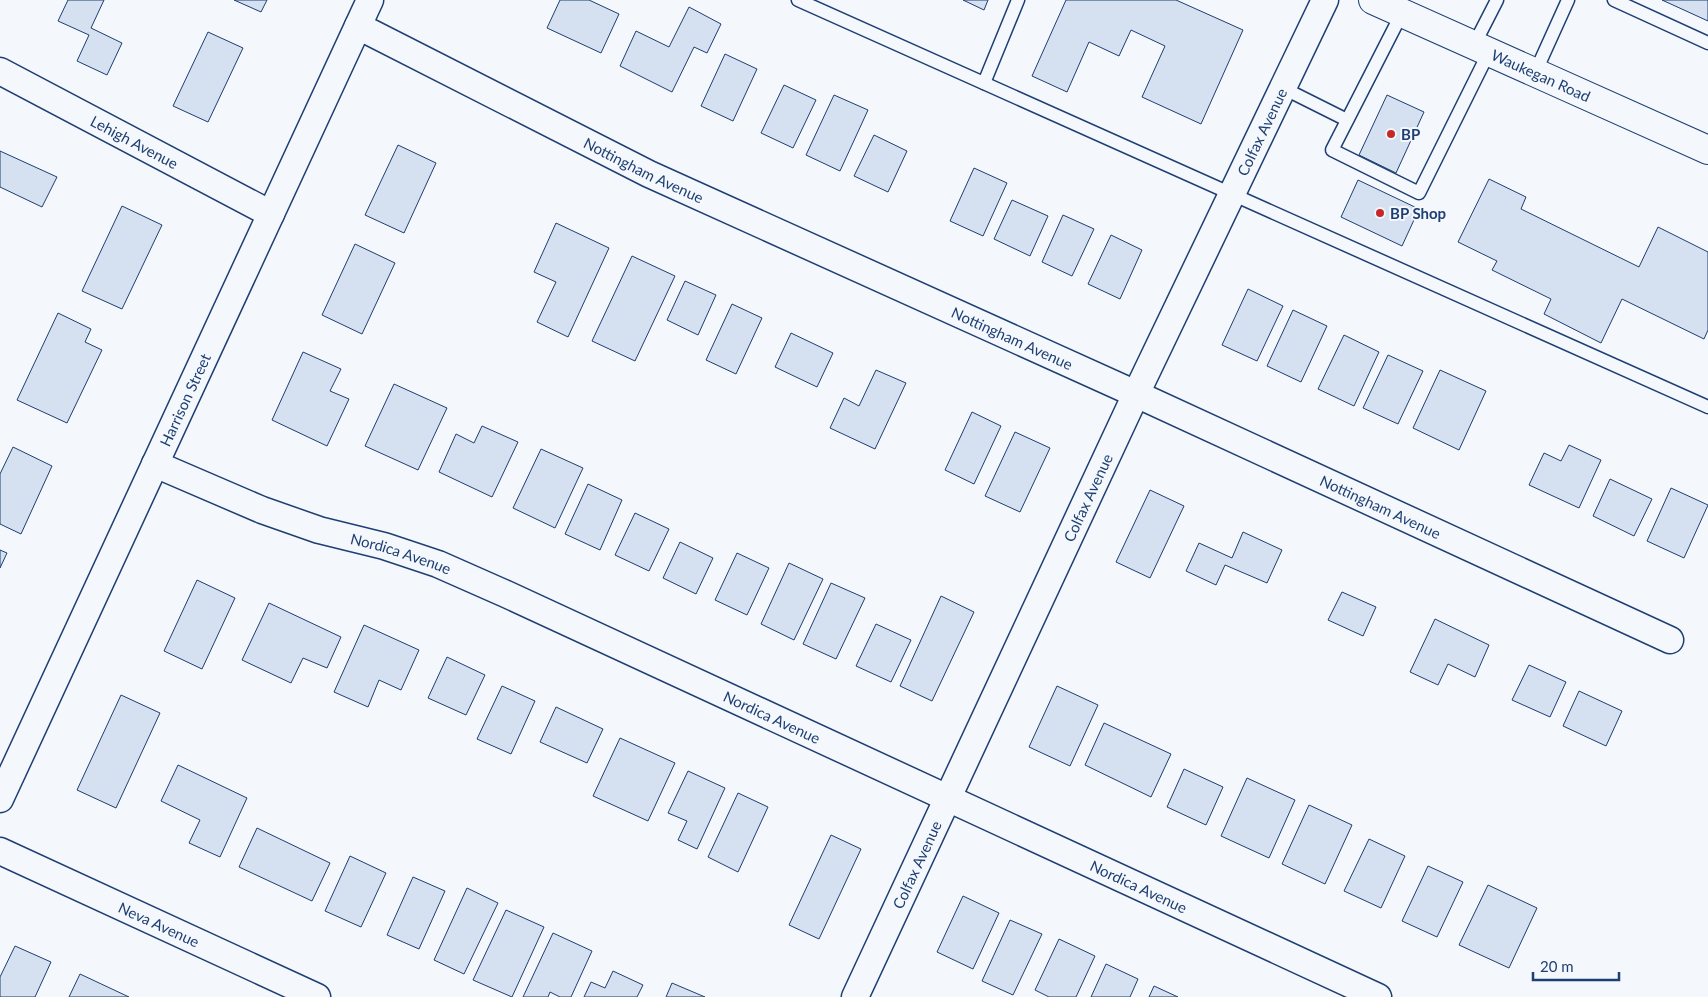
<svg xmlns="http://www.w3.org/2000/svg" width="1708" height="997" viewBox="0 0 1708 997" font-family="Lato,sans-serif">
  <rect width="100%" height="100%" fill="#f4f7fb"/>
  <g fill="#d5e0f0" stroke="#1d3f73">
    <polygon points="68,0 104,0 91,28 122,43 107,75 77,61 89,35 58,21"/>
    <polygon points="234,0 267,0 261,12"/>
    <polygon points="560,0 589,0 619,14 601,53 547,28"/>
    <polygon points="963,0 988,0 984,10"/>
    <polygon points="1066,0 1176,0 1243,30 1201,124 1142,97 1165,46 1131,30 1119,56 1089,42 1067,92 1032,76"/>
    <polygon points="1662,0 1708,0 1708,21"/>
    <polygon points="689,7 721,24 707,53 694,47 672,92 620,66 636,31 669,47"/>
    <polygon points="208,32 243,48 208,122 173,106"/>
    <polygon points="725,54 757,69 733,121 701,106"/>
    <polygon points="784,85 816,100 793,148 761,133"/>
    <polygon points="834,95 868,110 840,171 806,155"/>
    <polygon points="1387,95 1424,112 1396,173 1359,155"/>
    <polygon points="874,135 907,151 888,192 854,176"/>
    <polygon points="398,145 436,163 404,233 365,215"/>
    <polygon points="0,151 57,177 42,207 0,187"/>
    <polygon points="974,168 1007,183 983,236 950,221"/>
    <polygon points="1489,179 1526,197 1521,209 1639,267 1658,227 1708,252 1708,330 1704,339 1622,299 1601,343 1544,314 1551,299 1492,270 1497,261 1458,242"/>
    <polygon points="1358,180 1419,209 1402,246 1341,217"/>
    <polygon points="1012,200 1048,216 1030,256 994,239"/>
    <polygon points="122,206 162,225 122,309 82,291"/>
    <polygon points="1063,215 1094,229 1072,276 1042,262"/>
    <polygon points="556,223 609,248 568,337 537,322 556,282 534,272"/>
    <polygon points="1111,235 1142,250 1120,299 1088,284"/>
    <polygon points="355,244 395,263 362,334 322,315"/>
    <polygon points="632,256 675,276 635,361 592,341"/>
    <polygon points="685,281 716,295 698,335 667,320"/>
    <polygon points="1248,289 1283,306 1257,361 1222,345"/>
    <polygon points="732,304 762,318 736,374 706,360"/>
    <polygon points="1293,310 1327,326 1301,382 1267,366"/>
    <polygon points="58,313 91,329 85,342 102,350 67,423 17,400"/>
    <polygon points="791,333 833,353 817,387 775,367"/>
    <polygon points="1344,335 1379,352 1354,406 1318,389"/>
    <polygon points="303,352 341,369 330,391 349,399 327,446 272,420"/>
    <polygon points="1388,355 1423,371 1398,424 1363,408"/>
    <polygon points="876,370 906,383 875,449 830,428 844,398 859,406"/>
    <polygon points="1440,370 1486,391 1459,450 1413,428"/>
    <polygon points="394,384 447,408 418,470 365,446"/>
    <polygon points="972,412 1001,426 974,484 945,470"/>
    <polygon points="482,426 518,442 492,497 439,472 456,434 474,443"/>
    <polygon points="1015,432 1050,448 1020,512 985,496"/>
    <polygon points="1569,445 1601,460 1579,508 1529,485 1544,453 1561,461"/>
    <polygon points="13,447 52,466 21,534 0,524 0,474"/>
    <polygon points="541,449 583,468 555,528 513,508"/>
    <polygon points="1610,479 1652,499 1634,536 1593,516"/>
    <polygon points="588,484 622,500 600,550 565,534"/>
    <polygon points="1671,488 1708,505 1684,558 1647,541"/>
    <polygon points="1150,490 1184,506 1150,578 1116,562"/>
    <polygon points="635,513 669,529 649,571 615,555"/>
    <polygon points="1243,532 1282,550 1267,583 1225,565 1216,585 1186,571 1199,543 1232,558"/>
    <polygon points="680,542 713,558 696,594 663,578"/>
    <polygon points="0,550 7,553 0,568"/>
    <polygon points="737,553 769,568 747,615 715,600"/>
    <polygon points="789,563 823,579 794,640 761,624"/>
    <polygon points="197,580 235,598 202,669 164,651"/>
    <polygon points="831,583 865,598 836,659 803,644"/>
    <polygon points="1342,592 1376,607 1363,636 1328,620"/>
    <polygon points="941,596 974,612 932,701 900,686"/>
    <polygon points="269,603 341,637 327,668 303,658 291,683 242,660"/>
    <polygon points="1435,619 1489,645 1475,677 1448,664 1438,685 1410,672"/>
    <polygon points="876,624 911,640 891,682 856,666"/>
    <polygon points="364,625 419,650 401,690 379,680 368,707 334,692"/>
    <polygon points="447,657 485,675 466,715 428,698"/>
    <polygon points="1529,665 1566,682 1550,717 1512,700"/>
    <polygon points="502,686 535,701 511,754 477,739"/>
    <polygon points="1057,686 1098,705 1070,766 1029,747"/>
    <polygon points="1579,691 1622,711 1606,746 1563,726"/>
    <polygon points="121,695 160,713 116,808 77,790"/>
    <polygon points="556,707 603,729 587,763 540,742"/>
    <polygon points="1104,723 1171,754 1151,797 1085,765"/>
    <polygon points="620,738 675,763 648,821 593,796"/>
    <polygon points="178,765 247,798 220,857 189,843 200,820 161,801"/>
    <polygon points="1184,769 1223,787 1206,825 1167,807"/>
    <polygon points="688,771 725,788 697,849 678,840 687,821 668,813"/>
    <polygon points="1247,778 1295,800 1269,858 1221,836"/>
    <polygon points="738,793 768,807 738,872 708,857"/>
    <polygon points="1309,805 1352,825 1325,884 1282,864"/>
    <polygon points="257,828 330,863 312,901 239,867"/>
    <polygon points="831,835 861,849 819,939 789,925"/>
    <polygon points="1369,839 1405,856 1381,908 1344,891"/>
    <polygon points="350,856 386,873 361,927 325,911"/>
    <polygon points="1428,866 1463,882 1437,937 1402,921"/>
    <polygon points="413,877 445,891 419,949 387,935"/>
    <polygon points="1488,885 1537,908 1509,968 1459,945"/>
    <polygon points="467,888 498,903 464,974 434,960"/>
    <polygon points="963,896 999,913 973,969 937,952"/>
    <polygon points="506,910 544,927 512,997 473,980"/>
    <polygon points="1010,920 1042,934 1013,995 982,981"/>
    <polygon points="553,933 592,951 571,997 560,997 550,992 548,997 523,997"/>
    <polygon points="1059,939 1095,956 1076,997 1049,997 1035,990"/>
    <polygon points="15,946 51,962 35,997 0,997 0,977"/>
    <polygon points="1106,964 1138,979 1130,997 1091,997"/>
    <polygon points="613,971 643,985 637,997 584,997 591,982 605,988"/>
    <polygon points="80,974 129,997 69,997"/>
    <polygon points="672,983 705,997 666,997"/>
    <polygon points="1154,986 1178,997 1149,997"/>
  </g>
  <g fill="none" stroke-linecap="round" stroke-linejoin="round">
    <g stroke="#1d3f73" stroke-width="15">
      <g id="lane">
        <polyline points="798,0 1708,407"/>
        <polyline points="1614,0 1708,43"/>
        <polyline points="1402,13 1332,150 1419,193 1489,52"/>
        <polyline points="1474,45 1497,0"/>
        <polyline points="1535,73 1568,0"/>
        <polyline points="984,83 1018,0"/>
        <polyline points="1283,88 1347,120"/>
      </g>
    </g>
    <g stroke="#1d3f73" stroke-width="29">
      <g id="street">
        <path id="s1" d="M 358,26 L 649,174 L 1136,394 L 1670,640"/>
        <path id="s2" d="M 0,71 L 271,214"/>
        <path id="s3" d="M 155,464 L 262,510 L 319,530 L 384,546 L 438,564 L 506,594 L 1378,997"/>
        <path id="s4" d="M 0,799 L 370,0"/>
        <path id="s5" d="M 0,851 L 317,997"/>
        <path id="s6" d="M 855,997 L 1136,394 L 1325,0"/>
      </g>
    </g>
    <g stroke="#1d3f73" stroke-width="30">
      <g id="primary">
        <path id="s7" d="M 1373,0 L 1708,150"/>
      </g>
    </g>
    <use href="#lane" stroke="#f4f7fb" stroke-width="12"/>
    <use href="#street" stroke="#f4f7fb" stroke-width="26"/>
    <use href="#primary" stroke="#f4f7fb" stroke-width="28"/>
  </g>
  <g fill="#c62828" stroke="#f4f7fb" stroke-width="2">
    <circle cx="1391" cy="134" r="5"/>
    <circle cx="1380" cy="213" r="5"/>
  </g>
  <g text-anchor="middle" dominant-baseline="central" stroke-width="4" stroke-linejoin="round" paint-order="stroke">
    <g font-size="15" fill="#1d3f73" stroke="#f4f7fb">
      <text stroke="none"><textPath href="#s7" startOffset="184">Waukegan Road</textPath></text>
      <text stroke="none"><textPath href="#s6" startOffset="956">Colfax Avenue</textPath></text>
      <text stroke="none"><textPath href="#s2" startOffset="152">Lehigh Avenue</textPath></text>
      <text stroke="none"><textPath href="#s1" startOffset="320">Nottingham Avenue</textPath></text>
      <text stroke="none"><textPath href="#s1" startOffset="725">Nottingham Avenue</textPath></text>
      <text stroke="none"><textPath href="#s4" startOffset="440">Harrison Street</textPath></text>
      <text stroke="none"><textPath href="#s6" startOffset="551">Colfax Avenue</textPath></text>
      <text stroke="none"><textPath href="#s1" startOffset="1130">Nottingham Avenue</textPath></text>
      <text stroke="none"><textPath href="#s3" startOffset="262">Nordica Avenue</textPath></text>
      <text stroke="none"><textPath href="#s3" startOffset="668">Nordica Avenue</textPath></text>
      <text stroke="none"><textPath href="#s6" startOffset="146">Colfax Avenue</textPath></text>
      <text stroke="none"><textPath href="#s3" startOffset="1072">Nordica Avenue</textPath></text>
      <text stroke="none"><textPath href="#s5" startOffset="175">Neva Avenue</textPath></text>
    </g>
    <g font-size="15" font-weight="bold" fill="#1d3f73" stroke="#f4f7fb" text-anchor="start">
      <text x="1401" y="134">BP</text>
      <text x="1390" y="213">BP Shop</text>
    </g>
  </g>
  <path d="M1533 972v8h86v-8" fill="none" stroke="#1d3f73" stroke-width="2.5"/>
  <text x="1540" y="972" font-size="15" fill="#1d3f73" stroke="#f4f7fb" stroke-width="4" paint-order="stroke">20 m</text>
</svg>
